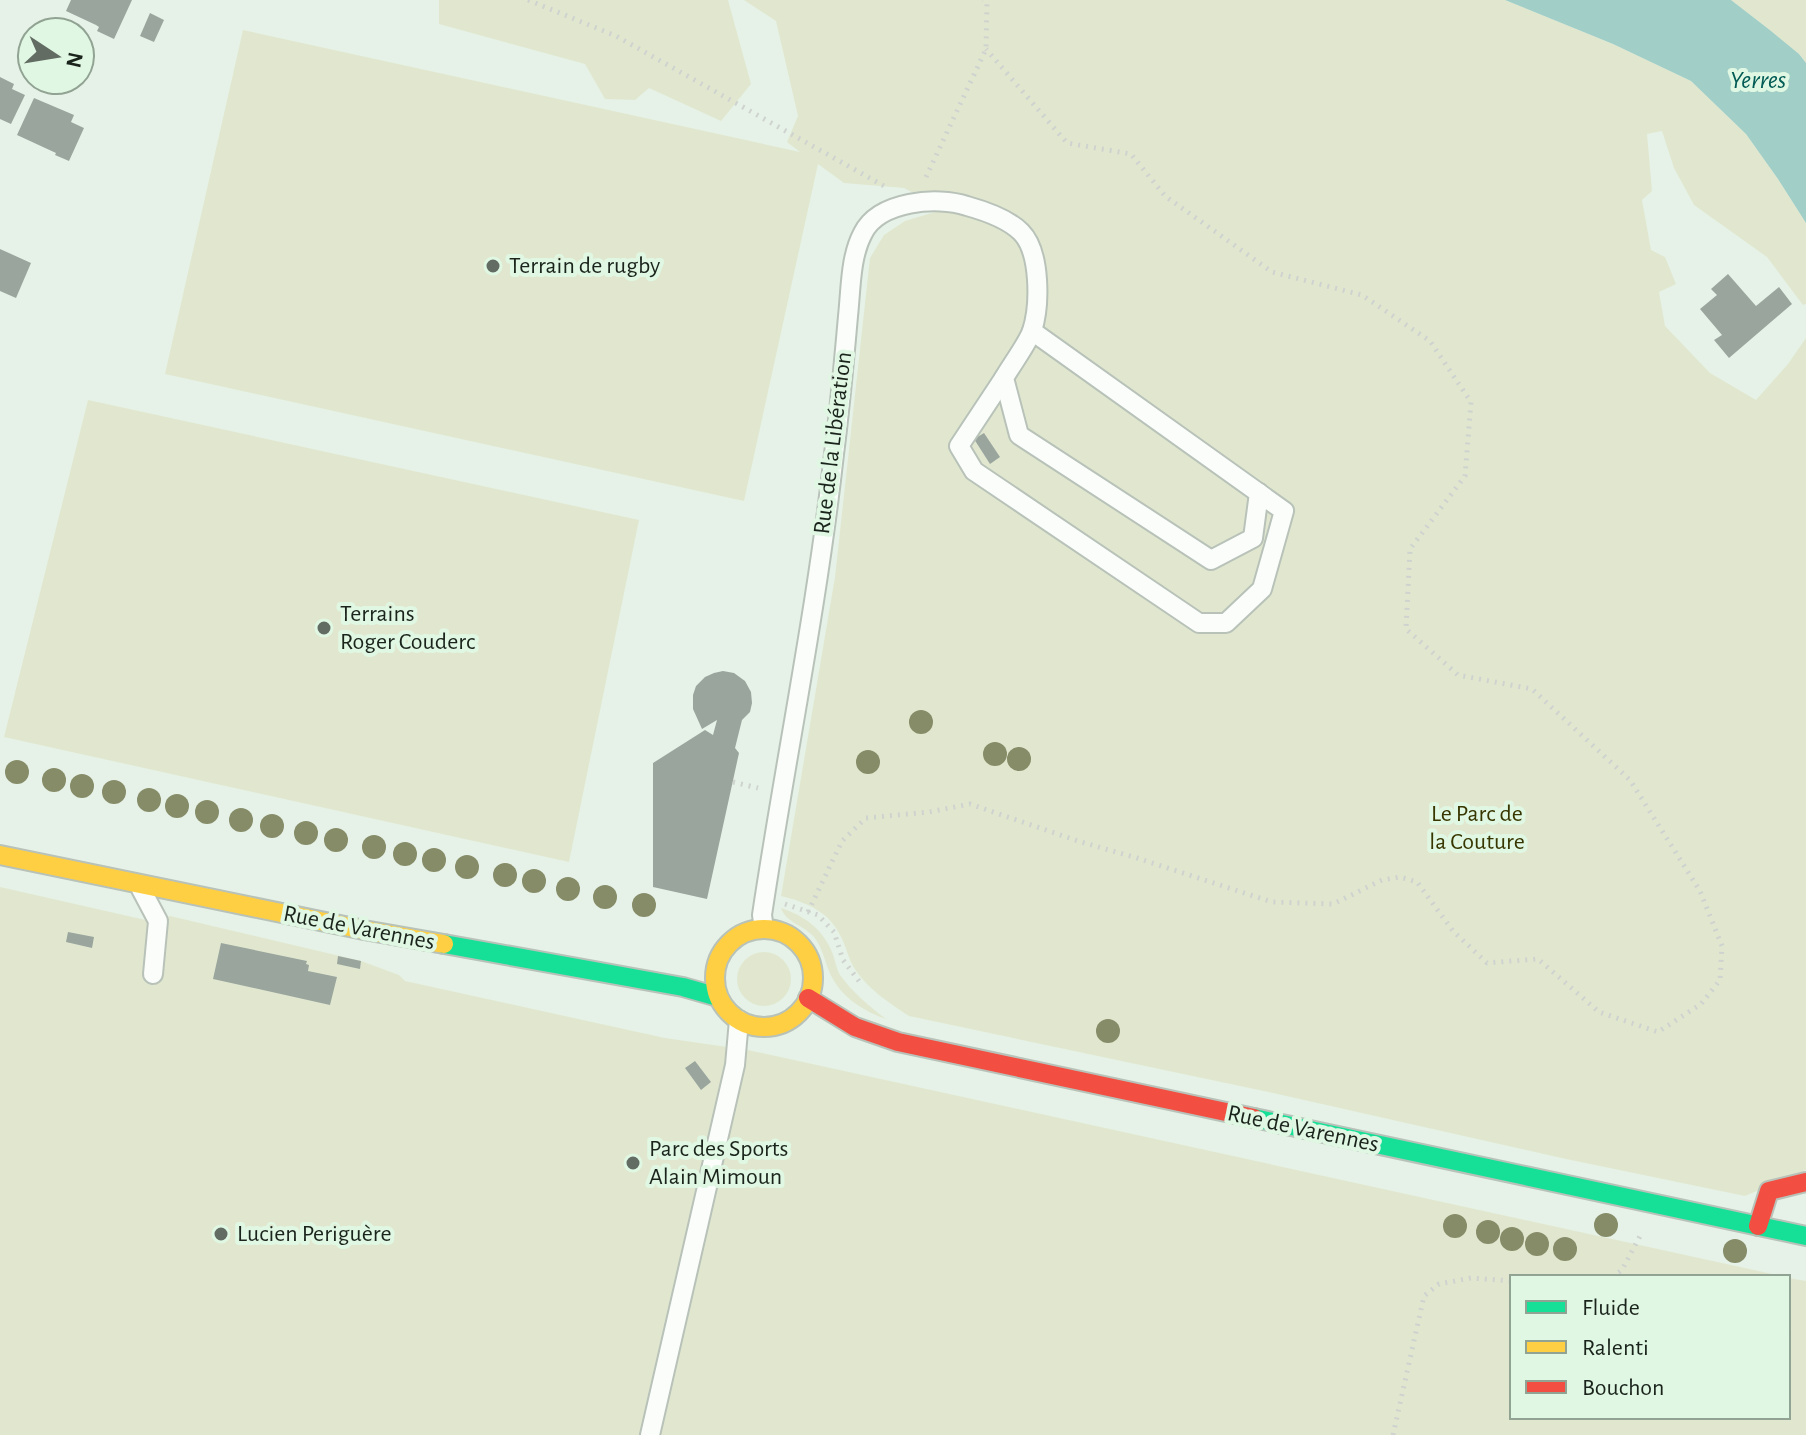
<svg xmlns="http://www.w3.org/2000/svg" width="1806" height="1435" viewBox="0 0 1806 1435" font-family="'Alegreya Sans',sans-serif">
  <rect width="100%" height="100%" fill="#e6f2e7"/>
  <g fill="#e1e7cf">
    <polygon points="439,0 728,0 751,84 721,121 649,88 635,100 605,99 585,64 439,24"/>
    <path d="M 744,0 L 1505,0 L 1613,44 L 1691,81 L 1746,134 L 1778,179 L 1806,223 L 1806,304 L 1803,305 L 1767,257 L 1694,205 L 1674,168 L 1662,131 L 1647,134 L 1652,191 L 1642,200 L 1651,250 L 1665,257 L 1676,284 L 1659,292 L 1665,326 L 1710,373 L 1756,400 L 1788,364 L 1806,338 L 1806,1170 L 1745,1196 L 1566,1159 L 1273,1093 L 909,1016 C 888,1002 867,989 853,966 C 848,957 846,946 841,937 C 830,912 806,902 781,896 L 835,577 L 870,258 L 884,235 L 905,221 L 935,212 L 938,206 L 904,188 L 844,183 L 818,164 L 744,501 L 165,374 L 243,30 L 800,152 L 787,142 L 798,116 L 776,21 Z"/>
    <polygon points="1731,0 1806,0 1806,63 1799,54"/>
    <polygon points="88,400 639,520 569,862 4,737"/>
    <polygon points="0,887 150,921 158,921 170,916 361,961 399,975 405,981 665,1038 748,1050 1786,1277 1512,1277 1512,1417 1788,1417 1788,1336 1792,1328 1788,1333 1788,1278 1806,1281 1806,1435 0,1435"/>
    <path d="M 781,908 C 803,915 823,929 832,952 C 835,959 836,968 840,975 C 852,992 870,1007 886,1019 C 863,1011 839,996 829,971 C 824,959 822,947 814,937 C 804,925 786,923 781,908 Z"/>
    <circle cx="764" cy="979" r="27"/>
  </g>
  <polygon fill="#a1cec7" points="1505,0 1731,0 1771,31 1799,54 1806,63 1806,223 1778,179 1746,134 1691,81 1613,44"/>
  <g fill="#9aa59e">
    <polygon points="71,0 132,0 114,39 97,31 99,27 96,25 66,11"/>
    <polygon points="150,13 164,20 154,42 140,36"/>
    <polygon points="0,77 14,84 12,89 25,95 11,124 0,119"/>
    <polygon points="34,98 74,115 71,122 84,128 69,161 55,155 56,153 17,135"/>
    <polygon points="0,249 31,263 16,298 0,291"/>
    <polygon points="1728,274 1756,306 1779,287 1792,304 1729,358 1714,340 1722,335 1700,309 1717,295 1711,289"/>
    <polygon points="984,433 1000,457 990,464 974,439"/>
    <polygon points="723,671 734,673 745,681 751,692 752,703 750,712 742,720 735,748 739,753 707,899 653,887 653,763 705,730 713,735 717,720 702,729 693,709 693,695 696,686 705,677 714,673"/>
    <polygon points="68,932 94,937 92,948 66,942"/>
    <polygon points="221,943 307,961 306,964 309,965 308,971 337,977 330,1005 213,979"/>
    <polygon points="338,956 361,961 360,969 337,964"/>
    <polygon points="695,1061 711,1082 701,1090 685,1068"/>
  </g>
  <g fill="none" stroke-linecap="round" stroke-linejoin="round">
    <g stroke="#b8c2b9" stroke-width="22">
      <g id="lane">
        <polyline points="1004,378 959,446 974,471 1199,623 1226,623 1262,589 1284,511 1032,331"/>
        <polyline points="141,889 158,921 153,974"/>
        <path d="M 764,929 L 762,915 C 785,761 817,609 834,454 C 840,408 844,362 848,316 C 851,289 850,257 863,233 C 879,201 937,196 967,206 C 985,211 1008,219 1021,232 C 1041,252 1040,306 1032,331 C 1026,346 1012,364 1004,378 L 1019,435 L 1211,560 L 1253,538 L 1259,493"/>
        <polyline points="650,1435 735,1065 739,1020"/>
      </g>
    </g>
    <g stroke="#b8c2b9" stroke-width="22">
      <g id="fast">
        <polyline points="444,944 683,987 718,997"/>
        <polyline points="1254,1118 1806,1236"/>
      </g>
    </g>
    <g stroke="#b8c2b9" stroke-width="22">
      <g id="slow">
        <polyline points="0,855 364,930 444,944"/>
        <circle cx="764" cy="978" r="49"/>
      </g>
    </g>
    <g stroke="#b8c2b9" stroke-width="22">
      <g id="jam">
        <polyline points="808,998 855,1027 898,1042 1254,1118"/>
        <polyline points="1758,1226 1769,1191 1806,1182"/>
      </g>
    </g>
    <g stroke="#cfd3cf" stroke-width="5" stroke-dasharray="2 6" stroke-linecap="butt">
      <polyline points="528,0 616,36 884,186"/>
      <polyline points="926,177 986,49 987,3 983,0"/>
      <polyline points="733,782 758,788"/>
      <polyline points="785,904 818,915 834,932 843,960 862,985"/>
      <polyline points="808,912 842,841 866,818 929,812 970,804 1081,842 1137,858 1272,902 1333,904 1382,880 1400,877 1417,882 1453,931 1487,963 1538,959 1599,1012 1658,1032 1701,1004 1720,980 1722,946 1700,891 1630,780 1532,689 1458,675 1406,629 1410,549 1465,476 1471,402 1430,341 1362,295 1272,272 1165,196 1131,154 1067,143 986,49"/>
      <polyline points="1612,1277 1622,1270 1640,1236"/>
      <polyline points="1393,1435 1424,1296 1439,1284 1471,1278 1512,1281"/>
    </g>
    <use href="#lane" stroke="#fbfdfb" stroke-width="18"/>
    <use href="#fast" stroke="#16e098" stroke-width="18"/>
    <use href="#slow" stroke="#ffcf43" stroke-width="18"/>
    <use href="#jam" stroke="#f24e42" stroke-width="18"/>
  </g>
  <g fill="#868b68">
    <circle cx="921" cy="722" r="12"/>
    <circle cx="995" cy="754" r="12"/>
    <circle cx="1019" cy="759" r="12"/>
    <circle cx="868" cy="762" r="12"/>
    <circle cx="17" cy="772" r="12"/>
    <circle cx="54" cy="780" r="12"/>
    <circle cx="82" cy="786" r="12"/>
    <circle cx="114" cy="792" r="12"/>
    <circle cx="149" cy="800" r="12"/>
    <circle cx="177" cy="806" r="12"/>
    <circle cx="207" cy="812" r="12"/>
    <circle cx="241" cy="820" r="12"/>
    <circle cx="272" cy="826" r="12"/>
    <circle cx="306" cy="833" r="12"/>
    <circle cx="336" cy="840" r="12"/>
    <circle cx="374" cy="847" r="12"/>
    <circle cx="405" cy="854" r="12"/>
    <circle cx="434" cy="860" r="12"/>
    <circle cx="467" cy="867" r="12"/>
    <circle cx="505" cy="875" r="12"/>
    <circle cx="534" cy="881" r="12"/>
    <circle cx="568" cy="889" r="12"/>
    <circle cx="605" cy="897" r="12"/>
    <circle cx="644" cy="905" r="12"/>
    <circle cx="1108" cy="1031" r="12"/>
    <circle cx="1606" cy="1225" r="12"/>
    <circle cx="1455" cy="1226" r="12"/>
    <circle cx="1488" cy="1232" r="12"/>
    <circle cx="1512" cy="1239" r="12"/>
    <circle cx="1537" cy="1244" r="12"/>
    <circle cx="1565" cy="1249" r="12"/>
    <circle cx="1735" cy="1251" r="12"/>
  </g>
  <g fill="#626c63" stroke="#e0f8e3" stroke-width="3">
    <circle cx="493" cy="266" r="8"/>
    <circle cx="324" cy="628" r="8"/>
    <circle cx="633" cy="1163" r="8"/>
    <circle cx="221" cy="1234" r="8"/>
  </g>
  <g text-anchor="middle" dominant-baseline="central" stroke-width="8" stroke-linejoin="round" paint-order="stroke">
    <g font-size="24" fill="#1b241c" stroke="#e0f8e3" text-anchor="start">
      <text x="509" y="266">Terrain de rugby</text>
      <text x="340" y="614">Terrains<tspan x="340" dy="28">Roger Couderc</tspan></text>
      <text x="649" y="1149">Parc des Sports<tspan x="649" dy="28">Alain Mimoun</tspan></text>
      <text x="237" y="1234">Lucien Periguère</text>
    </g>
    <g font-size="24" fill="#1b241c" stroke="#e0f8e3">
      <text transform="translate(833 443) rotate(-83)">Rue de la Libération</text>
      <text transform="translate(359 928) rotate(11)">Rue de Varennes</text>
      <text transform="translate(1303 1129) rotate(12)">Rue de Varennes</text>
    </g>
    <g font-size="24" fill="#383600" stroke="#e0f8e3">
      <text x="1477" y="814">Le Parc de<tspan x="1477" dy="28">la Couture</tspan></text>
    </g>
    <g font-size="26" font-style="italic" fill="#035b56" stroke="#e0f8e3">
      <text x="1758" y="80">Yerres</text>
    </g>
  </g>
  <rect x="1510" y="1275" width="280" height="144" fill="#e0f8e3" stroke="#91a393" stroke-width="2"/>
  <rect x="1526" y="1301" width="40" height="12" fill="#16e098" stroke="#91a393" stroke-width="2"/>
  <text x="1582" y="1315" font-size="24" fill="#1b241c">Fluide</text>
  <rect x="1526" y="1341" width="40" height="12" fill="#ffcf43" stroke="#91a393" stroke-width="2"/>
  <text x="1582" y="1355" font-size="24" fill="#1b241c">Ralenti</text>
  <rect x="1526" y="1381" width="40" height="12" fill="#f24e42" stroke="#91a393" stroke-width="2"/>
  <text x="1582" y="1395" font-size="24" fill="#1b241c">Bouchon</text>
  <g transform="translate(56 56) rotate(102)"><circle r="38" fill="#e0f8e3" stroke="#91a393" stroke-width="2"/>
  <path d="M0-6L14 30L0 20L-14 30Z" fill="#626c63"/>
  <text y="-12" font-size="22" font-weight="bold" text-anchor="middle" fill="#1b241c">N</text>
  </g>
</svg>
